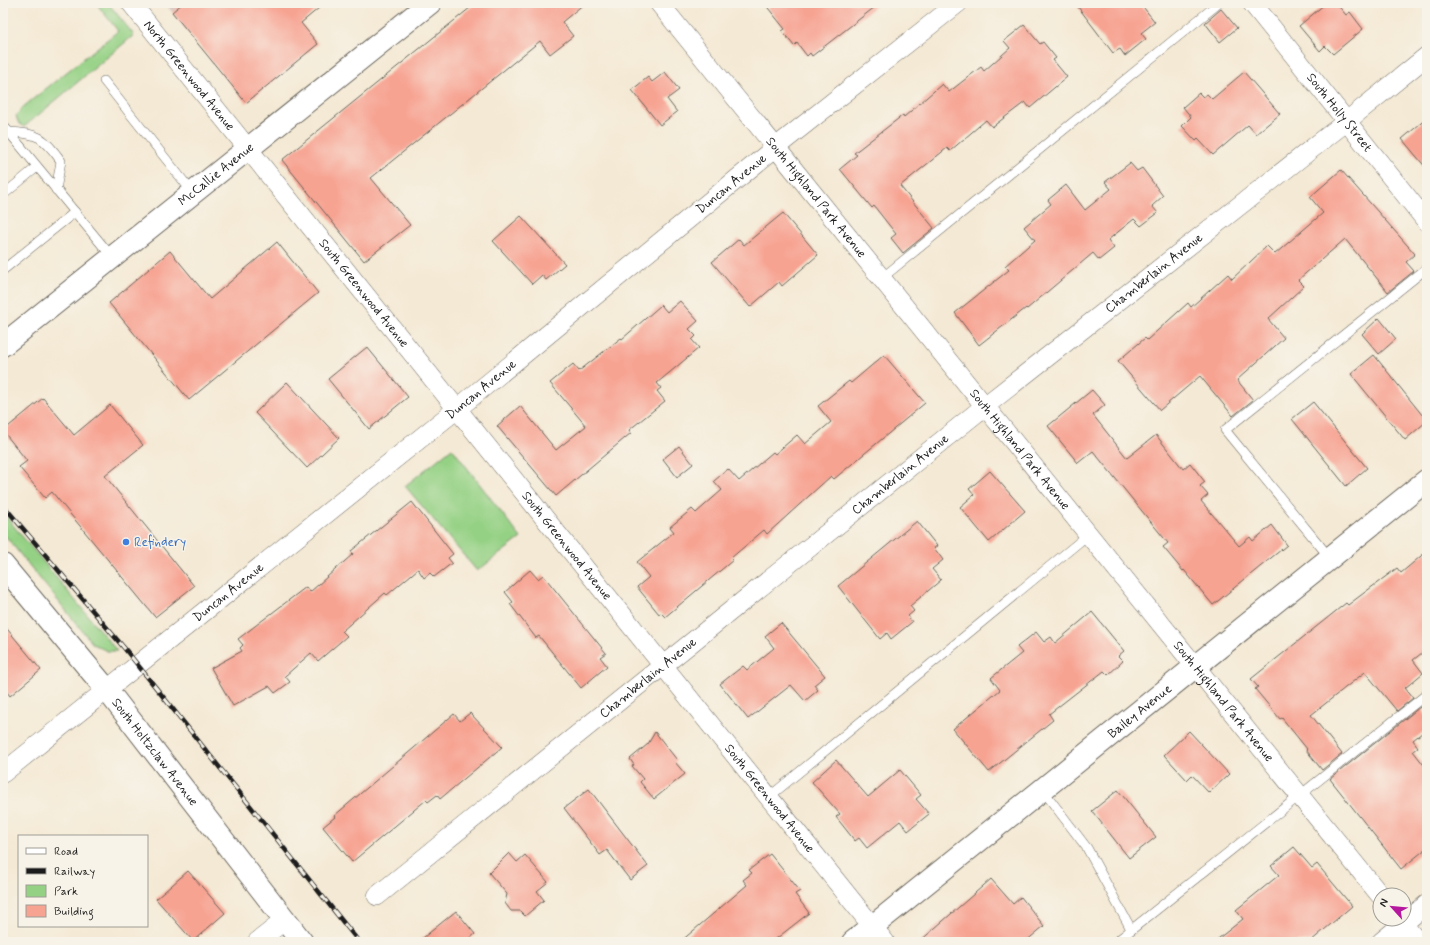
<svg xmlns="http://www.w3.org/2000/svg" width="1430" height="945" viewBox="0 0 1430 945" font-family="Mynerve,sans-serif">
  <rect width="100%" height="100%" fill="#f7f3e8"/>
  <filter id="ink" filterUnits="userSpaceOnUse"><feTurbulence type="fractalNoise" baseFrequency=".025" numOctaves="2"/><feDisplacementMap in="SourceGraphic" scale="8" xChannelSelector="R" yChannelSelector="G"/><feConvolveMatrix kernelMatrix="1 2 1 2 8 2 1 2 1" color-interpolation-filters="sRGB"/></filter>
  <filter id="wash" filterUnits="userSpaceOnUse"><feTurbulence type="fractalNoise" baseFrequency=".012" numOctaves="4" result="noise"/><feDisplacementMap in="SourceGraphic" scale="16" xChannelSelector="R" yChannelSelector="G"/><feGaussianBlur stdDeviation="0.9" result="paint"/><feColorMatrix in="noise" values="0 0 0 0 0 0 0 0 0 0 0 0 0 0 0 0 0 1.4 0 .05"/><feComposite in="paint" operator="in"/></filter>
  <g filter="url(#wash)">
    <rect width="100%" height="100%" fill="#f4e9d4"/>
    <polygon fill="#cfc0bb" points="165,3 183,3 172,12"/>
    <g fill="#95d185" stroke="#587650">
      <polygon points="96,3 108,3 134,35 24,127 18,122 16,116 23,107 118,31"/>
      <polygon points="452,448 521,538 477,571 405,486"/>
      <polygon points="3,513 117,651 107,651 93,644 3,533"/>
    </g>
    <g id="blocks">
      <g fill="#f7a392">
        <polygon points="183,3 325,3 301,23 318,44 246,103 172,12"/>
        <polygon points="476,3 585,3 562,22 573,36 550,54 540,41 371,178 410,225 364,261 282,160"/>
        <polygon points="764,3 880,3 812,56 810,53 807,56 797,43 794,46 782,31 785,29"/>
        <polygon points="1075,3 1140,3 1155,22 1141,33 1146,39 1125,56 1120,49 1113,53"/>
        <polygon points="1326,3 1336,3 1346,15 1350,12 1363,29 1333,54 1325,46 1320,51 1299,26"/>
        <polygon points="1221,9 1237,28 1220,42 1205,23"/>
        <polygon points="1024,25 1040,44 1043,42 1056,58 1053,60 1067,77 1030,108 1025,102 992,127 986,120 950,151 947,148 900,186 934,228 903,253 891,238 896,234 874,206 872,208 840,169 857,155 854,153 903,115 904,117 942,84 949,92 981,67 984,71 1010,48 1004,41"/>
        <polygon points="665,72 679,90 667,99 677,112 660,125 632,90 648,77 652,82"/>
        <polygon points="1244,72 1280,114 1256,134 1248,125 1213,155 1198,139 1196,141 1182,126 1191,117 1183,107 1199,93 1203,97 1207,94 1212,99"/>
        <polygon points="1427,118 1427,169 1402,139"/>
        <polygon points="1130,163 1137,171 1142,168 1163,196 1152,206 1158,213 1141,226 1134,219 1108,240 1114,248 1099,260 1093,253 1027,309 1026,308 979,345 955,313 1009,270 1005,266 1035,240 1024,227 1051,204 1048,200 1066,185 1085,210 1111,189 1105,182"/>
        <polygon points="1341,170 1415,254 1406,262 1414,271 1388,292 1345,239 1298,280 1304,286 1268,319 1284,338 1237,380 1253,400 1233,416 1200,376 1160,410 1118,361 1145,338 1147,340 1188,303 1191,307 1228,274 1232,279 1267,246 1275,254 1323,213 1310,197"/>
        <polygon points="783,213 818,255 782,286 779,282 750,307 712,262 739,239 744,245"/>
        <polygon points="521,216 565,264 546,280 542,275 532,284 493,241"/>
        <polygon points="277,242 318,293 189,400 109,303 170,251 210,299"/>
        <polygon points="680,301 698,321 689,329 696,336 692,340 699,348 657,383 661,388 657,391 665,401 629,430 631,433 556,496 497,426 520,406 556,450 586,426 550,383 573,364 579,371 621,338 622,339 661,305 667,312"/>
        <polygon points="1379,318 1396,339 1379,354 1362,334"/>
        <polygon points="367,347 408,397 369,429 328,379"/>
        <polygon points="884,355 925,403 834,479 831,476 767,534 764,530 731,558 733,560 665,617 661,613 659,614 637,587 649,577 637,562 674,532 670,527 692,509 696,513 722,490 714,481 728,469 739,481 773,452 775,454 797,435 805,444 831,422 818,406 849,381 851,383"/>
        <polygon points="1374,355 1427,421 1405,440 1351,374"/>
        <polygon points="287,382 339,438 307,468 255,413"/>
        <polygon points="1092,390 1105,405 1093,415 1127,458 1156,435 1183,469 1190,463 1205,482 1200,486 1208,495 1201,501 1239,546 1250,537 1253,541 1272,525 1287,545 1213,605 1184,570 1183,571 1163,547 1168,543 1093,451 1078,463 1048,426"/>
        <polygon points="43,398 74,435 110,405 143,445 105,476 194,586 155,617 52,492 45,498 19,467 27,461 3,431"/>
        <polygon points="1313,402 1367,468 1346,486 1292,419"/>
        <polygon points="679,446 693,464 677,477 663,459"/>
        <polygon points="990,471 1025,511 989,542 960,507 974,495 969,489"/>
        <polygon points="412,502 453,554 448,558 452,563 434,577 430,573 424,578 418,569 387,595 385,593 342,631 347,636 318,661 311,653 285,676 290,682 275,693 269,686 233,706 211,668 242,651 240,648 243,645 238,639 306,587 310,592 353,554 351,551"/>
        <polygon points="917,521 937,546 934,548 943,560 932,569 941,580 910,606 914,611 908,616 912,622 891,639 887,633 880,639 838,586"/>
        <polygon points="1427,551 1427,649 1413,660 1423,673 1405,688 1413,698 1397,711 1365,672 1311,715 1342,754 1322,770 1306,750 1307,749 1282,718 1280,719 1255,689 1258,687 1251,679 1346,603 1348,605 1397,568 1401,573"/>
        <polygon points="530,570 538,579 543,575 606,653 600,657 607,666 581,688 539,636 536,638 510,604 513,602 505,592"/>
        <polygon points="1092,612 1124,651 1118,656 1123,661 1108,675 1104,671 1049,714 1053,720 989,772 953,729 1000,690 991,678 1022,653 1017,647 1036,632 1044,642 1051,637 1055,643"/>
        <polygon points="781,623 825,676 814,685 818,690 805,701 791,685 748,719 720,684 743,666 747,670 774,648 765,636"/>
        <polygon points="3,624 41,670 10,696 3,687"/>
        <polygon points="1420,707 1427,716 1427,729 1413,740 1418,747 1413,751 1427,769 1427,848 1401,869 1330,779"/>
        <polygon points="470,713 502,747 440,799 437,795 428,802 426,800 352,862 323,827 335,817 334,816 454,714 460,721"/>
        <polygon points="1189,731 1229,774 1209,793 1192,775 1187,780 1164,755"/>
        <polygon points="655,732 677,760 675,762 685,774 654,799 640,782 643,779 632,766 634,765 630,759 648,744"/>
        <polygon points="836,760 868,797 900,770 921,795 916,799 929,814 908,831 900,821 867,848 859,838 855,841 836,817 840,814 812,782"/>
        <polygon points="589,789 648,866 630,880 607,850 600,855 564,808"/>
        <polygon points="1118,790 1156,837 1129,858 1092,811"/>
        <polygon points="1294,847 1312,868 1317,864 1352,906 1310,942 1214,942 1243,919 1236,910 1279,875 1271,866"/>
        <polygon points="509,853 517,862 525,855 548,882 537,891 544,900 525,916 520,911 511,911 505,903 507,894 489,873"/>
        <polygon points="770,854 800,891 795,894 809,913 772,942 680,942 747,885 743,880 752,873 749,870"/>
        <polygon points="188,871 225,913 193,941 156,899"/>
        <polygon points="991,879 1013,904 1021,897 1044,926 1025,942 919,942"/>
        <polygon points="456,911 475,934 466,942 418,942"/>
      </g>
    </g>
  </g>
  <g filter="url(#ink)">
    <use href="#blocks" fill-opacity="0" stroke="#68645c" stroke-width="1"/>
    <g fill="none" stroke-linecap="round" stroke-linejoin="round">
      <g stroke="#68645c" stroke-width="10">
        <g id="lane">
          <polyline points="104,81 193,193"/>
          <polyline points="3,125 112,257"/>
          <path d="M 9,132 C 38,133 44,137 61,161 L 56,190"/>
          <polyline points="3,195 37,167"/>
          <polyline points="3,270 75,212"/>
          <polyline points="882,278 1219,3"/>
          <polyline points="1330,558 1225,430 1427,268"/>
          <polyline points="1042,789 1087,848 1131,929"/>
          <polyline points="769,797 1089,534"/>
          <polyline points="1116,942 1427,694"/>
        </g>
      </g>
      <g stroke="#68645c" stroke-width="20">
        <g id="street">
          <path id="s1" d="M 131,3 L 885,942"/>
          <path id="s2" d="M 659,3 L 1380,895"/>
          <path id="s3" d="M 1252,3 L 1427,222"/>
          <path id="s4" d="M 3,773 L 457,409 L 776,147 L 958,3"/>
          <path id="s5" d="M 377,896 L 985,406 L 1347,121 L 1427,56"/>
          <polyline points="1399,919 1418,942"/>
          <polyline points="257,942 285,920"/>
          <polyline points="1381,942 1427,904"/>
        </g>
      </g>
      <g stroke="#68645c" stroke-width="24">
        <g id="secondary">
          <path id="s6" d="M 3,345 L 430,3"/>
          <path id="s7" d="M 3,565 L 107,690 L 302,942"/>
        </g>
      </g>
      <g stroke="#68645c" stroke-width="24">
        <g id="primary">
          <path id="s8" d="M 853,942 L 1427,480"/>
        </g>
      </g>
      <use href="#lane" stroke="#fff" stroke-width="9"/>
      <use href="#street" stroke="#fff" stroke-width="19"/>
      <use href="#secondary" stroke="#fff" stroke-width="22"/>
      <use href="#primary" stroke="#fff" stroke-width="22"/>
      <g stroke="#1c1c1c" stroke-width="4.5">
        <polyline id="rail" points="3,505 125,649 359,942"/>
      </g>
      <use href="#rail" stroke="#f7f3e8" stroke-width="3" stroke-dasharray="9" stroke-linecap="butt"/>
    </g>
  </g>
  <circle fill="#3f7fe0" stroke="#f7f3e8" stroke-width="1.5" cx="126" cy="542" r="4"/>
  <g text-anchor="middle" dominant-baseline="central" stroke-width="3" stroke-linejoin="round" paint-order="stroke">
    <g font-size="13" fill="#1c1c1c" stroke="#f7f3e8">
      <text stroke="none"><textPath href="#s1" startOffset="93">North Greenwood Avenue</textPath></text>
      <text stroke="none"><textPath href="#s3" startOffset="140">South Holly Street</textPath></text>
      <text stroke="none"><textPath href="#s6" startOffset="273">McCallie Avenue</textPath></text>
      <text stroke="none"><textPath href="#s4" startOffset="937">Duncan Avenue</textPath></text>
      <text stroke="none"><textPath href="#s2" startOffset="250">South Highland Park Avenue</textPath></text>
      <text stroke="none"><textPath href="#s5" startOffset="996">Chamberlain Avenue</textPath></text>
      <text stroke="none"><textPath href="#s1" startOffset="372">South Greenwood Avenue</textPath></text>
      <text stroke="none"><textPath href="#s4" startOffset="613">Duncan Avenue</textPath></text>
      <text stroke="none"><textPath href="#s2" startOffset="574">South Highland Park Avenue</textPath></text>
      <text stroke="none"><textPath href="#s5" startOffset="672">Chamberlain Avenue</textPath></text>
      <text stroke="none"><textPath href="#s1" startOffset="696">South Greenwood Avenue</textPath></text>
      <text stroke="none"><textPath href="#s4" startOffset="289">Duncan Avenue</textPath></text>
      <text stroke="none"><textPath href="#s5" startOffset="348">Chamberlain Avenue</textPath></text>
      <text stroke="none"><textPath href="#s2" startOffset="898">South Highland Park Avenue</textPath></text>
      <text stroke="none"><textPath href="#s8" startOffset="368">Bailey Avenue</textPath></text>
      <text stroke="none"><textPath href="#s7" startOffset="241">South Holtzclaw Avenue</textPath></text>
      <text stroke="none"><textPath href="#s1" startOffset="1020">South Greenwood Avenue</textPath></text>
    </g>
    <g font-size="13" fill="#366cbe" stroke="#f7f3e8" text-anchor="start">
      <text x="134" y="542">Refindery</text>
    </g>
  </g>
  <rect width="1430" height="945" fill="none" stroke="#f7f3e8" stroke-width="16"/>
  <rect x="18" y="835" width="130" height="92" fill="#f7f3e8" stroke="#9f9d96"/>
  <rect x="26" y="848" width="20" height="6" fill="#ffffff" stroke="#9f9d96"/>
  <text x="54" y="855" font-size="12" fill="#1c1c1c">Road</text>
  <rect x="26" y="868" width="20" height="6" fill="#1c1c1c" stroke="#9f9d96"/>
  <text x="54" y="875" font-size="12" fill="#1c1c1c">Railway</text>
  <rect x="26" y="885" width="20" height="12" fill="#95d185" stroke="#9f9d96"/>
  <text x="54" y="895" font-size="12" fill="#1c1c1c">Park</text>
  <rect x="26" y="905" width="20" height="12" fill="#f7a392" stroke="#9f9d96"/>
  <text x="54" y="915" font-size="12" fill="#1c1c1c">Building</text>
  <g transform="translate(1392 907) rotate(297)"><circle r="19" fill="#f7f3e8" stroke="#9f9d96"/>
  <path d="M0-3L7 15L0 10L-7 15Z" fill="#b5179e"/>
  <text y="-6" font-size="11" font-weight="bold" text-anchor="middle" fill="#1c1c1c">N</text>
  </g>
</svg>
